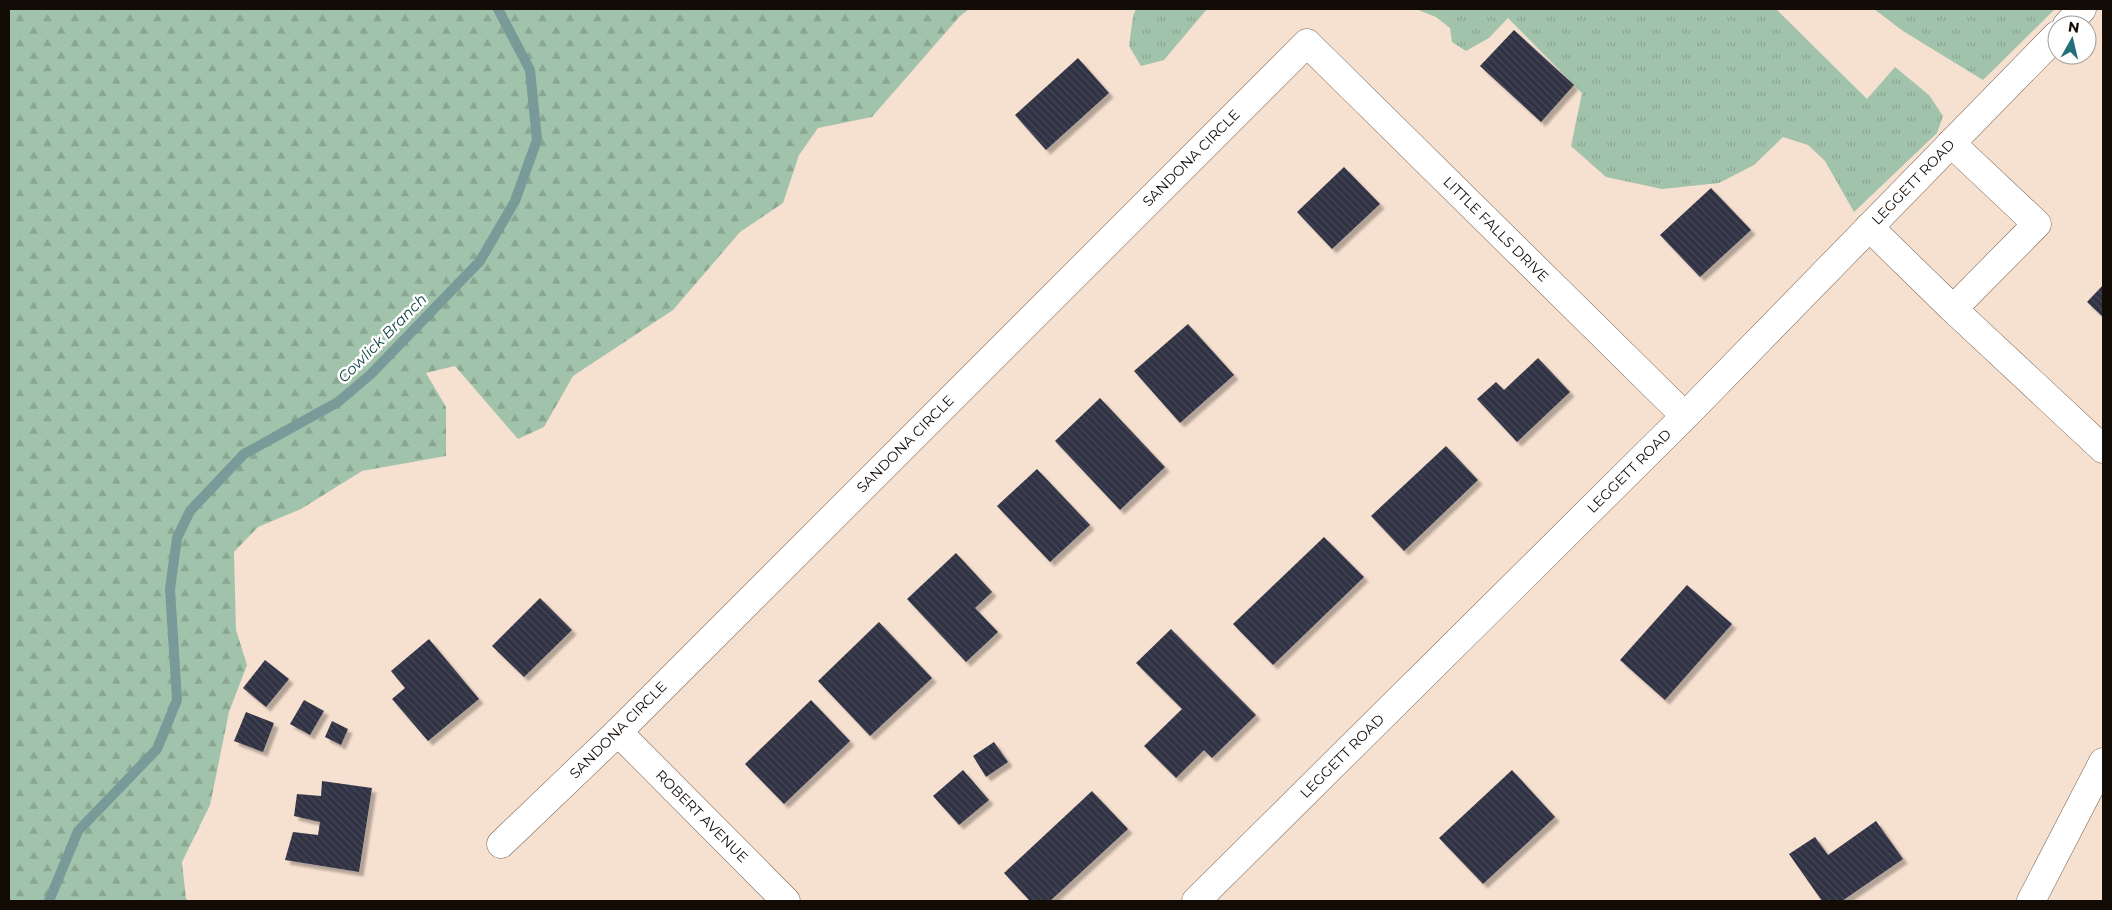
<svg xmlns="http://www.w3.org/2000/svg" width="2112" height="910" viewBox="0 0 2112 910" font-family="Montserrat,sans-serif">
  <defs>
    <pattern id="grass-tufts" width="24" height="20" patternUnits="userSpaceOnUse" patternTransform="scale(1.25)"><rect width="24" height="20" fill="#a1c3ac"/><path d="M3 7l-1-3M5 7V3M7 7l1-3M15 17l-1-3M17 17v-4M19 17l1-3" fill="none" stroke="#8aa692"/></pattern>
    <pattern id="forest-firs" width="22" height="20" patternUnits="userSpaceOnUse" patternTransform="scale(1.25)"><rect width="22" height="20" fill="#a1c3ac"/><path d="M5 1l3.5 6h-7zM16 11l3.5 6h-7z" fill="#8aa692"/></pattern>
    <pattern id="building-back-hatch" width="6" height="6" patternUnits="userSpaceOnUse" patternTransform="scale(1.25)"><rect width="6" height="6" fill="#313345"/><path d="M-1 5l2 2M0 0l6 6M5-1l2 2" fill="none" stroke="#454756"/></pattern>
    <filter id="shadow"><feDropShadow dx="4.5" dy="4.5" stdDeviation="1" flood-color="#0004"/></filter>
  </defs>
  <rect width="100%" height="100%" fill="#f6e0cf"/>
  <g fill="url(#grass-tufts)">
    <polygon points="1136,9 1207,9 1164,60 1141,66 1129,46 1133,16"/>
    <polygon points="1416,9 1776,9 1867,99 1895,67 1929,95 1943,116 1937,133 1854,212 1825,161 1808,145 1783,137 1754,165 1719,183 1662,189 1606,177 1571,146 1582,93 1508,18 1489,38 1466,51 1452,42 1450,28 1436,17"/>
    <polygon points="1874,9 2055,9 1983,80 1903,31"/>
  </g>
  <polygon fill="url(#forest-firs)" points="9,9 969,9 960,16 872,117 818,128 799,155 783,203 740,232 673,310 573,376 544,427 518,439 455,366 426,373 446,407 446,456 362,471 301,509 258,527 234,552 236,630 247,665 229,712 210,805 182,862 186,899 190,901 9,901"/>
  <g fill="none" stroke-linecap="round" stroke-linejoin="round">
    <polyline stroke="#789b99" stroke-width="10" points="49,901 78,831 157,749 177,700 170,589 177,538 190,511 244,454 338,402 371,374 480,261 515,201 537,140 530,70 498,9"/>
  </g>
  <g fill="url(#building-back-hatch)" filter="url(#shadow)">
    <polygon points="1514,30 1574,85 1541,122 1480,66"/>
    <polygon points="1078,58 1109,93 1046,150 1015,115"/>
    <polygon points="1344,167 1380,204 1332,249 1297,212"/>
    <polygon points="1711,188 1751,230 1700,277 1660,235"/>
    <polygon points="2103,285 2103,317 2087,302"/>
    <polygon points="1188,324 1234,375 1180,423 1134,371"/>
    <polygon points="1538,358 1570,392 1517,442 1477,399 1496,382 1504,390"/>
    <polygon points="1100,398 1165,467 1120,510 1055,441"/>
    <polygon points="1446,446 1478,480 1404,551 1371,516"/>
    <polygon points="1037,469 1090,525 1050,562 997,506"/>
    <polygon points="1324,537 1364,577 1273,665 1233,624"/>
    <polygon points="956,553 992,592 975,608 998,632 966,662 907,599"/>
    <polygon points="1687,585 1732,624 1665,700 1620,660"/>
    <polygon points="540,598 572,630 524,677 492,646"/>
    <polygon points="879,622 932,678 870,736 818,681"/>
    <polygon points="1171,629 1256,715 1212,758 1204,750 1176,778 1144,746 1182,709 1136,663"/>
    <polygon points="429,639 479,699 428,741 392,699 405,688 391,671"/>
    <polygon points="265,660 289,679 266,707 243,688"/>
    <polygon points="304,700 324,711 310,735 290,724"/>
    <polygon points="811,700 850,741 784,804 745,764"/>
    <polygon points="246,712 274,723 263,752 234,741"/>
    <polygon points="332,721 348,729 341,745 325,737"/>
    <polygon points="994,742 1008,762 986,777 973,756"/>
    <polygon points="963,770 989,800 959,825 933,796"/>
    <polygon points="1512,770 1555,817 1483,884 1439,838"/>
    <polygon points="322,781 372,788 359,872 285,860 293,832 318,835 320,822 294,816 297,794 321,796"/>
    <polygon points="1092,791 1128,829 1050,901 1030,901 1004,873"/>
    <polygon points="1876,821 1903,859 1842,901 1822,901 1789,854 1815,837 1828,855"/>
  </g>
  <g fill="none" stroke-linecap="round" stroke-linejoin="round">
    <g stroke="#786556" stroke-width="29">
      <g id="minor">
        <polyline points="2067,25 2082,9"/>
        <polyline points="1869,227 1953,309 2037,224 1951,143"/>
        <polyline points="1953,309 2103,449"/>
        <polyline points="618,732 786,901"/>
        <polyline points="501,844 618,732 1307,43 1685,416"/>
        <polyline points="1196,901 1685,416 2057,35"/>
        <polyline points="2031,901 2103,762"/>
      </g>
    </g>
    <use href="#minor" stroke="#fff" stroke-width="28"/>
  </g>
  <g text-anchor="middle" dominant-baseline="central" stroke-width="5" stroke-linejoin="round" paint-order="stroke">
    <g font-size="14" fill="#120b06" stroke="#fff">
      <text transform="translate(1191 158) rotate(-45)">SANDONA CIRCLE</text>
      <text transform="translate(1913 182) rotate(-46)">LEGGETT ROAD</text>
      <text transform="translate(1496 229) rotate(45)">LITTLE FALLS DRIVE</text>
      <text transform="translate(905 444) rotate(-45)">SANDONA CIRCLE</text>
      <text transform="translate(1629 471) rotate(-45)">LEGGETT ROAD</text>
      <text transform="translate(618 730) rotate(-45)">SANDONA CIRCLE</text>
      <text transform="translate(1342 756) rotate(-45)">LEGGETT ROAD</text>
      <text transform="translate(702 816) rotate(45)">ROBERT AVENUE</text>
    </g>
    <g font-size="15" font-style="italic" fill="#0d3f3f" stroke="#fff">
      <text transform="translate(382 338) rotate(-45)">Cowlick Branch</text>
    </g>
  </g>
  <rect width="2112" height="910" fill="none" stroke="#120b06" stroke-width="20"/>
  <g transform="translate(2072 40) rotate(8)"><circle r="24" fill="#ffffff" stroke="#a09d9b"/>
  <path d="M0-4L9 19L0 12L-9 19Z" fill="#256f78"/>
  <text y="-8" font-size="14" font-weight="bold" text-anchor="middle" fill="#120b06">N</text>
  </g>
</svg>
